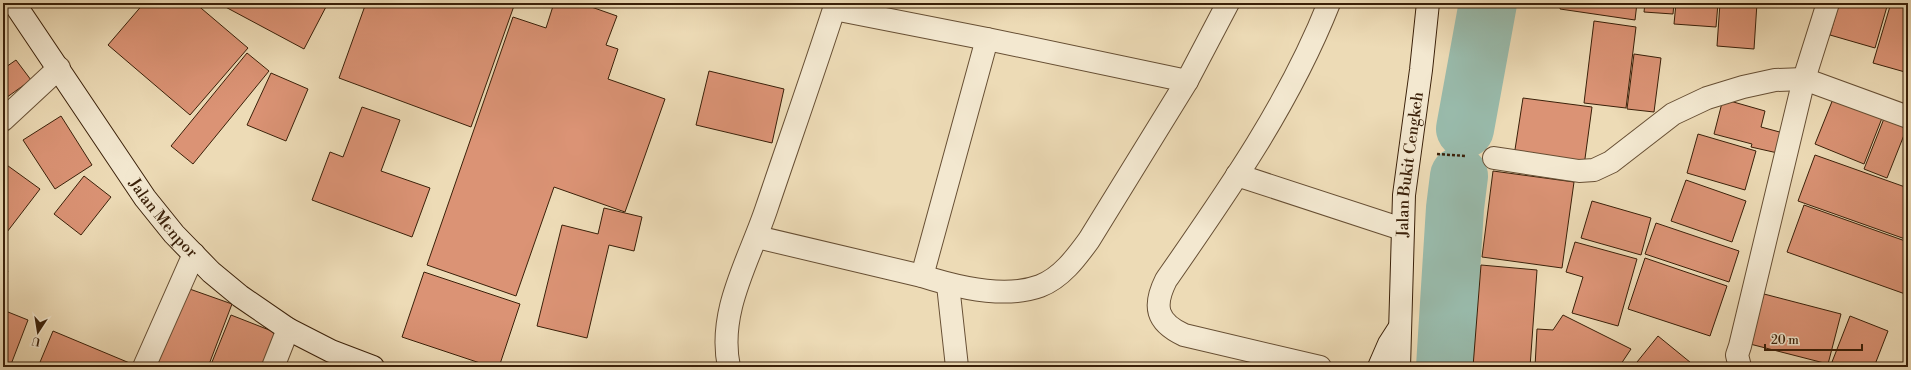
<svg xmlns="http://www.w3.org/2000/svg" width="1911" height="370" viewBox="0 0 1911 370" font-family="'Libre Bodoni',serif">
  <rect width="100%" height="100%" fill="#eddbb6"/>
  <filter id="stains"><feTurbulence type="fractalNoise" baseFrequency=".005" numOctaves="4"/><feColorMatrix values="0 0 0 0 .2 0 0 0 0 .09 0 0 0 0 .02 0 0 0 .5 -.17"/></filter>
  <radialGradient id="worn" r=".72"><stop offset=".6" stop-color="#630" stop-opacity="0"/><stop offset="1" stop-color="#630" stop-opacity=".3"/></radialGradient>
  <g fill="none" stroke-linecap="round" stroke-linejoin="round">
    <g stroke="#99bbac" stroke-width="58">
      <polyline points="1465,129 1488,3"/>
      <polyline points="1445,367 1455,208 1459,176"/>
    </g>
  </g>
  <g fill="#db9375" stroke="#3a2009">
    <polygon points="144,3 195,3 248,48 190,115 108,45"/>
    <polygon points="218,3 328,3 304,49"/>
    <polygon points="366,3 515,3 471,127 339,78"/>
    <polygon points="554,3 580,3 617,16 606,45 618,49 608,79 665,99 625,212 554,187 516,296 427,265 513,17 546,28"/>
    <polygon points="1561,3 1637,3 1635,20 1560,9"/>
    <polygon points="1645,3 1674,3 1673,14 1644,12"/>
    <polygon points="1676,3 1718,3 1716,27 1674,24"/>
    <polygon points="1720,3 1757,3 1754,49 1717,46"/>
    <polygon points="1839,3 1888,3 1875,48 1830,35"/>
    <polygon points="1891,3 1908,5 1908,62 1905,72 1873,63"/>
    <polygon points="1594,21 1636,27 1626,108 1584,103"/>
    <polygon points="247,53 269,71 193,164 171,146"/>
    <polygon points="1634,54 1661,58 1654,112 1627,109"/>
    <polygon points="16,60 31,80 3,100 3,69"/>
    <polygon points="709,71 784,89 772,143 696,125"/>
    <polygon points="271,73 308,89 286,141 247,125"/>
    <polygon points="1908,87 1908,108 1903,106"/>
    <polygon points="1835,94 1884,113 1864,164 1815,144"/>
    <polygon points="1523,98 1592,107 1584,166 1514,156"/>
    <polygon points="1723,99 1765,111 1761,127 1787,134 1782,154 1751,147 1752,144 1714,134"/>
    <polygon points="362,107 400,120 381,171 430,188 412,237 312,200 330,152 343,157"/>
    <polygon points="1887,111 1908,125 1887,178 1864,169"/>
    <polygon points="61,116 92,165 55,189 23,140"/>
    <polygon points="1698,134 1756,151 1745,190 1687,173"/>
    <polygon points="1815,155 1908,188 1908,240 1798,201"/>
    <polygon points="4,163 40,189 7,232 3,229"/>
    <polygon points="1493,171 1574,182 1562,268 1482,257"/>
    <polygon points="84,176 111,197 81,235 54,214"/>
    <polygon points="1686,180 1746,201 1732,242 1671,221"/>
    <polygon points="1592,201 1651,218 1641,255 1581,238"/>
    <polygon points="1804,205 1908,242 1908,295 1787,252"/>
    <polygon points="604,208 642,217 634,251 609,245 587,338 537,326 562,225 598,234"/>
    <polygon points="1656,223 1739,251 1729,282 1645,254"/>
    <polygon points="1575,242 1637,259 1618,326 1572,313 1583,277 1566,272"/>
    <polygon points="1645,258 1727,286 1710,336 1628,309"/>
    <polygon points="1481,265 1537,270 1530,367 1473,367"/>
    <polygon points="3,267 8,271 3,278"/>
    <polygon points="424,272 520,304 499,367 492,367 402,337"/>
    <polygon points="184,287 232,304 208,367 154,367"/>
    <polygon points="1764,294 1841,314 1828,364 1750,344"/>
    <polygon points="3,310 28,320 10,367 3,367"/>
    <polygon points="231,315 282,335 269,367 210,367"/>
    <polygon points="1563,315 1631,349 1619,367 1535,367 1537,329 1553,330"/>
    <polygon points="1850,316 1888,331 1874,367 1844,367 1832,362"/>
    <polygon points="53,331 132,364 131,367 38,367"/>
    <polygon points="1658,336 1696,367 1633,367"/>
  </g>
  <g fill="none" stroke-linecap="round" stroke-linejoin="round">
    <g stroke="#674f34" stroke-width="24">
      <g id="street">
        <polyline points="834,9 987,39 1187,81"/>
        <polyline points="3,120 59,68"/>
        <polyline points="1494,158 1579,171 1594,170 1611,162 1673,114 1707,98 1743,87 1775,80 1804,79 1908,117"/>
        <polyline points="1237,175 1402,229"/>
        <path d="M 757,237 L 922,276 C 956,287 1005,299 1040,286 C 1061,278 1076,258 1089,240 L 1187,81 L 1228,3"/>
        <polyline points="922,276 987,39"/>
        <polyline points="948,285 957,367"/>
        <polyline points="144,367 194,254"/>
        <polyline points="273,367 288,329"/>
        <path d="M 729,367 C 717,311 750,259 767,207 C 790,139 814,71 836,3"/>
        <path d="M 1320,367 L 1184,335 C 1156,322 1153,306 1166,280 C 1228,191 1289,104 1329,3"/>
        <polyline points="1740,367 1737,355 1740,346 1804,79 1828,3"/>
      </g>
    </g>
    <g stroke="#3a2009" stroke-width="24">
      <g id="secondary">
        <path id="s1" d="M 14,3 L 145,198 L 174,234 L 211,272 L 240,296 L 288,329 L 331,351 L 373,367"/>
        <polyline points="1379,367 1389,344 1398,330"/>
        <path id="s2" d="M 1399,367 L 1404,195 L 1421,70 L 1428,3"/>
      </g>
    </g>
    <polyline stroke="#3a2009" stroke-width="2.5" stroke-dasharray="3 2" stroke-linecap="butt" points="1437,154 1466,156"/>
    <use href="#street" stroke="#f3e8d0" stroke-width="22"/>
    <use href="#secondary" stroke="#f3e8d0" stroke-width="22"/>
  </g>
  <g text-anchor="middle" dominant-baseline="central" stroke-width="4" stroke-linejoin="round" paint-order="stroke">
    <g font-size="16" fill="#3a2009" stroke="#f3e8d0">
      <text stroke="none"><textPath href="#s2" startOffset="203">Jalan Bukit Cengkeh</textPath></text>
      <text stroke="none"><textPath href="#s1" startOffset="262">Jalan Menpor</textPath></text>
    </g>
  </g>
  <rect width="1911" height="370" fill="none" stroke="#eddbb6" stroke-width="16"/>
  <rect x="4" y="4" width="1903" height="362" fill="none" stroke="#3a2009" stroke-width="2"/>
  <rect x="8" y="8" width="1895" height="354" fill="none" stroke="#3a2009"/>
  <g transform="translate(38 332) rotate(192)" stroke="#f3e8d0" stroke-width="3" paint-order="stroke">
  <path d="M0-3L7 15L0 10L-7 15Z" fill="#3a2009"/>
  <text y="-6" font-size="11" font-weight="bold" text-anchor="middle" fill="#3a2009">U</text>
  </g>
  <path d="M1765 344v6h97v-6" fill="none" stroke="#3a2009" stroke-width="2"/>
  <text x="1771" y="344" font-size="12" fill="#3a2009" stroke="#f3e8d0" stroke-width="3" paint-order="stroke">20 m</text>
  <rect width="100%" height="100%" filter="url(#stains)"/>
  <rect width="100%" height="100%" fill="url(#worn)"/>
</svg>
